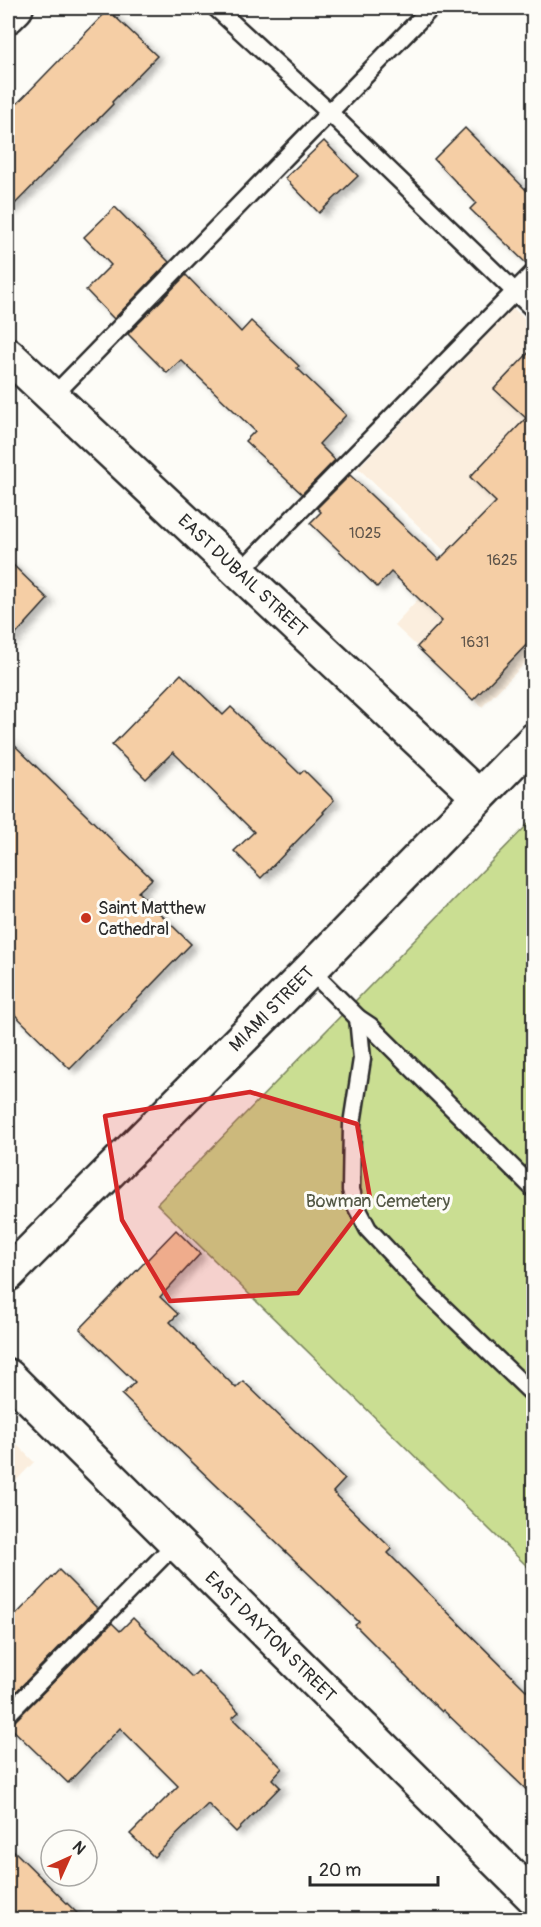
<svg xmlns="http://www.w3.org/2000/svg" width="541" height="1927" viewBox="0 0 541 1927" font-family="Pangolin,sans-serif">
  <defs>
    <filter id="shadow"><feDropShadow dx="6" dy="4" stdDeviation="3" flood-color="#0004"/></filter>
  </defs>
  <rect width="100%" height="100%" fill="#fdfcf7"/>
  <filter id="ink" filterUnits="userSpaceOnUse"><feTurbulence type="fractalNoise" baseFrequency=".0167" numOctaves="2"/><feDisplacementMap in="SourceGraphic" scale="12" xChannelSelector="R" yChannelSelector="G"/><feConvolveMatrix kernelMatrix="1 2 1 2 8 2 1 2 1" color-interpolation-filters="sRGB"/></filter>
  <g filter="url(#ink)">
    <g fill="#fbeede">
      <polygon points="513,308 533,326 533,655 482,707 394,625 454,560 358,468"/>
      <polygon points="8,1436 34,1462 8,1489"/>
    </g>
    <polygon fill="#cade92" stroke="#7a845e" stroke-width="1.5" points="533,819 533,1572 157,1204"/>
    <g fill="#f5cea5" stroke="#2b2b2b" stroke-width="1.5" filter="url(#shadow)">
      <polygon points="108,10 157,56 112,102 113,104 8,211 8,113"/>
      <polygon points="465,128 534,198 534,262 527,264 470,209 476,203 434,159"/>
      <polygon points="324,141 358,176 319,213 285,178"/>
      <polygon points="115,207 169,262 114,319 86,290 111,265 84,237"/>
      <polygon points="186,275 241,332 251,321 299,366 297,368 346,415 319,444 335,460 302,494 245,441 255,431 181,360 167,373 128,334"/>
      <polygon points="534,347 534,637 473,700 417,647 442,621 391,572 377,587 310,523 321,512 317,508 350,475 439,560 496,502 470,477 526,418 494,389"/>
      <polygon points="8,560 48,599 8,643"/>
      <polygon points="181,674 223,715 231,707 300,774 304,770 334,800 323,812 324,813 261,878 234,851 254,832 173,752 146,779 112,745"/>
      <polygon points="8,739 152,879 138,892 191,944 70,1069 8,1008"/>
      <polygon points="176,1230 200,1254 160,1297 178,1314 170,1322 236,1388 243,1381 345,1479 333,1492 392,1549 388,1553 534,1698 534,1797 443,1710 442,1712 355,1625 359,1622 122,1395 135,1382 80,1329"/>
      <polygon points="59,1570 97,1608 8,1700 8,1623"/>
      <polygon points="133,1618 192,1677 198,1671 239,1712 232,1718 282,1768 272,1779 280,1787 236,1832 208,1804 154,1857 130,1834 178,1786 120,1728 68,1783 8,1725 15,1721 112,1623 120,1631"/>
      <polygon points="8,1845 84,1920 8,1920"/>
    </g>
    <g fill="none" stroke-linecap="round" stroke-linejoin="round">
      <g stroke="#2b2b2b" stroke-width="21">
        <g id="lane">
          <polyline points="216,8 330,113 534,310"/>
          <polyline points="52,397 431,8"/>
          <polyline points="239,573 534,272"/>
          <polyline points="310,970 358,1018 370,1026 534,1189"/>
          <polyline points="358,1018 362,1059 352,1124 351,1190 355,1204 368,1229 428,1293 534,1395"/>
          <polyline points="8,1714 176,1543"/>
        </g>
      </g>
      <g stroke="#2b2b2b" stroke-width="38">
        <g id="street">
          <polyline points="8,16 16,8"/>
          <path id="s1" d="M 8,355 L 478,796"/>
          <path id="s2" d="M 8,1376 L 534,1898"/>
        </g>
      </g>
      <g stroke="#2b2b2b" stroke-width="38">
        <g id="secondary">
          <path id="s3" d="M 8,1274 L 310,970 L 534,740"/>
        </g>
      </g>
      <use href="#lane" stroke="#fdfcf7" stroke-width="16"/>
      <use href="#street" stroke="#fdfcf7" stroke-width="33"/>
      <use href="#secondary" stroke="#fdfcf7" stroke-width="33"/>
    </g>
  </g>
  <path fill="#d62828" fill-opacity="0.2" stroke="#d62828" stroke-width="4.5" stroke-linejoin="round" d="M 250,1092 L 357,1124 L 370,1198 L 298,1293 L 170,1301 L 122,1220 L 105,1116 Z"/>
  <circle fill="#c8321e" stroke="#fdfcf7" stroke-width="2" cx="86" cy="918" r="6"/>
  <g text-anchor="middle" dominant-baseline="central" stroke-width="6" stroke-linejoin="round" paint-order="stroke">
    <g font-size="15" fill="#5e544a">
      <text x="365" y="533">1025</text>
      <text x="502" y="560">1625</text>
      <text x="475" y="642">1631</text>
    </g>
    <g font-size="18" fill="#2b2b2b" stroke="#fdfcf7">
      <text stroke="none"><textPath href="#s1" startOffset="322">EAST DUBAIL STREET</textPath></text>
      <text stroke="none"><textPath href="#s3" startOffset="374">MIAMI STREET</textPath></text>
      <text stroke="none"><textPath href="#s2" startOffset="370">EAST DAYTON STREET</textPath></text>
    </g>
    <g font-size="18" fill="#2b2b2b" stroke="#fdfcf7" text-anchor="start">
      <text x="98" y="908">Saint Matthew<tspan x="98" dy="21">Cathedral</tspan></text>
    </g>
    <g font-size="18" fill="#535845" stroke="#fdfcf7">
      <text x="378" y="1201">Bowman Cemetery</text>
    </g>
  </g>
  <rect width="541" height="1927" fill="none" stroke="#fdfcf7" stroke-width="30"/>
  <rect x="15" y="15" width="511" height="1897" fill="none" stroke="#2b2b2b" stroke-width="2" filter="url(#ink)"/>
  <g transform="translate(69 1858) rotate(45)"><circle r="28" fill="#fdfcf7" stroke="#a9a8a5" stroke-width="1.5"/>
  <path d="M0-4.5L10 22L0 15L-10 22Z" fill="#c8321e"/>
  <text y="-9" font-size="16" font-weight="bold" text-anchor="middle" fill="#2b2b2b">N</text>
  </g>
  <path d="M310 1876v9h128v-9" fill="none" stroke="#2b2b2b" stroke-width="3"/>
  <text x="319" y="1876" font-size="18" fill="#2b2b2b" stroke="#fdfcf7" stroke-width="4.5" paint-order="stroke">20 m</text>
</svg>
